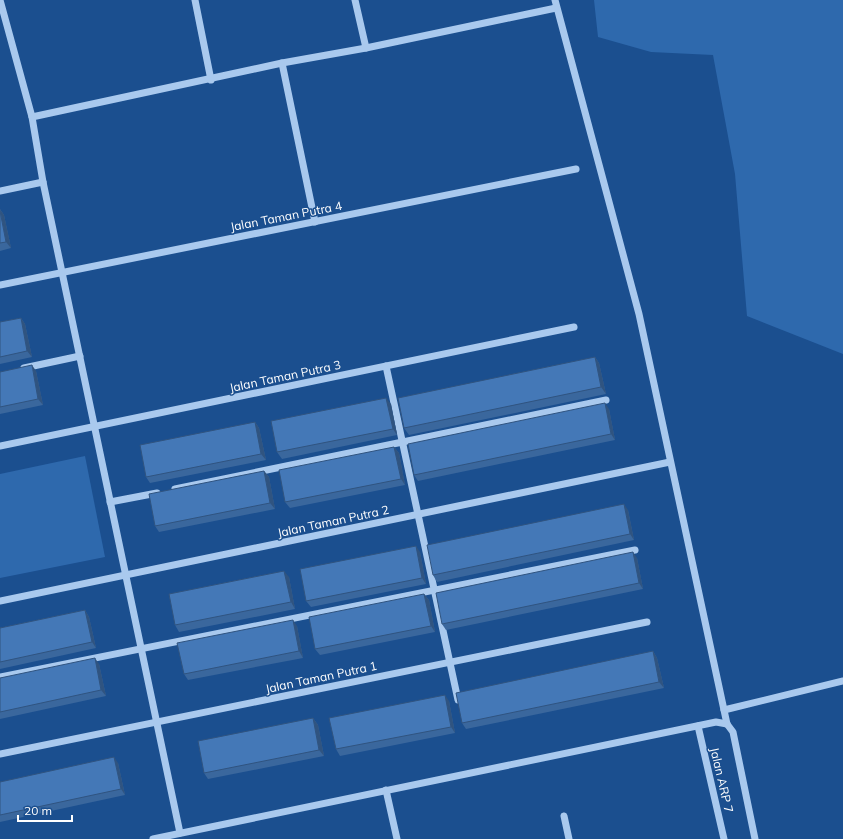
<svg xmlns="http://www.w3.org/2000/svg" width="843" height="839" viewBox="0 0 843 839" font-family="Mulish,sans-serif">
  <rect width="100%" height="100%" fill="#1b4f8f"/>
  <g fill="#2e69ad">
    <polygon points="594,0 843,0 843,354 747,316 735,174 713,55 651,52 598,37"/>
    <polygon points="85,456 105,557 0,578 0,474"/>
  </g>
  <g fill="none" stroke-linecap="round" stroke-linejoin="round">
    <g stroke="#a9c9ee" stroke-width="7">
      <polyline points="0,0 32,117 43,182 180,833"/>
      <polyline points="195,0 211,80"/>
      <polyline points="355,0 366,48"/>
      <polyline points="555,0 639,314 727,724 733,732 755,839"/>
      <polyline points="282,63 315,222"/>
      <polyline points="32,117 282,63 366,48 556,8"/>
      <polyline points="0,191 43,182"/>
      <polyline points="0,285 576,169"/>
      <polyline points="386,366 458,700"/>
      <polyline points="24,368 80,356"/>
      <polyline points="0,446 574,327"/>
      <polyline points="175,489 606,400"/>
      <polyline points="110,502 157,493"/>
      <polyline points="0,601 670,462"/>
      <polyline points="0,677 635,550"/>
      <polyline points="724,710 843,681"/>
      <polyline points="698,726 724,839"/>
      <polyline points="0,754 647,622"/>
      <polyline points="386,790 397,839"/>
      <polyline points="564,816 569,839"/>
      <polyline points="153,839 716,722 727,724"/>
    </g>
  </g>
  <g fill="#3a679d">
    <polygon points="0,209 4,215 11,248 0,251"/>
    <polygon points="21,318 25,324 32,357 0,364 0,322"/>
    <polygon points="595,357 599,363 606,394 409,435 404,428"/>
    <polygon points="36,371 43,405 0,414 0,372"/>
    <polygon points="391,404 397,435 282,459 277,452"/>
    <polygon points="609,409 615,440 418,481 414,475"/>
    <polygon points="255,422 259,428 266,460 150,483 146,477"/>
    <polygon points="394,447 399,453 405,485 290,508 285,502"/>
    <polygon points="264,471 269,477 275,509 159,532 155,526"/>
    <polygon points="628,510 634,540 437,582 433,575"/>
    <polygon points="420,552 426,584 311,607 306,601"/>
    <polygon points="637,558 643,589 446,630 442,624"/>
    <polygon points="289,577 295,609 179,632 175,625"/>
    <polygon points="424,594 429,600 435,632 320,655 315,649"/>
    <polygon points="85,610 89,617 96,648 0,669 0,628"/>
    <polygon points="297,626 303,658 188,680 184,674"/>
    <polygon points="653,651 657,658 664,688 466,729 462,723"/>
    <polygon points="99,664 106,696 0,719 0,678"/>
    <polygon points="449,701 455,733 340,756 336,749"/>
    <polygon points="313,718 318,725 324,756 208,779 204,773"/>
    <polygon points="118,763 125,795 0,822 0,782"/>
  </g>
  <g fill="#305480">
    <polygon points="0,209 4,215 11,248 6,242"/>
    <polygon points="21,318 25,324 32,357 27,351"/>
    <polygon points="595,357 599,363 606,394 601,387"/>
    <polygon points="32,365 36,371 43,405 38,399"/>
    <polygon points="386,398 391,404 397,435 393,429"/>
    <polygon points="605,403 609,409 615,440 611,434"/>
    <polygon points="255,422 259,428 266,460 261,454"/>
    <polygon points="394,447 399,453 405,485 401,479"/>
    <polygon points="264,471 269,477 275,509 270,503"/>
    <polygon points="624,504 628,510 634,540 630,534"/>
    <polygon points="416,546 420,552 426,584 422,578"/>
    <polygon points="633,552 637,558 643,589 639,583"/>
    <polygon points="284,571 289,577 295,609 291,602"/>
    <polygon points="424,594 429,600 435,632 431,626"/>
    <polygon points="85,610 89,617 96,648 92,642"/>
    <polygon points="293,620 297,626 303,658 299,651"/>
    <polygon points="653,651 657,658 664,688 659,682"/>
    <polygon points="95,658 99,664 106,696 101,690"/>
    <polygon points="445,695 449,701 455,733 451,727"/>
    <polygon points="313,718 318,725 324,756 319,750"/>
    <polygon points="114,757 118,763 125,795 121,789"/>
  </g>
  <g fill="#4478b7" stroke="#305480">
    <polygon points="0,211 6,242 0,243"/>
    <polygon points="21,318 27,351 0,357 0,322"/>
    <polygon points="595,357 601,387 404,428 398,398"/>
    <polygon points="32,365 38,399 0,407 0,372"/>
    <polygon points="386,398 393,429 277,452 271,421"/>
    <polygon points="605,403 611,434 414,475 408,444"/>
    <polygon points="255,422 261,454 146,477 140,445"/>
    <polygon points="394,447 401,479 285,502 279,470"/>
    <polygon points="264,471 270,503 155,526 149,494"/>
    <polygon points="624,504 630,534 433,575 427,545"/>
    <polygon points="416,546 422,578 306,601 300,569"/>
    <polygon points="633,552 639,583 442,624 436,593"/>
    <polygon points="284,571 291,602 175,625 169,594"/>
    <polygon points="424,594 431,626 315,649 309,617"/>
    <polygon points="85,610 92,642 0,662 0,628"/>
    <polygon points="293,620 299,651 184,674 177,643"/>
    <polygon points="653,651 659,682 462,723 456,693"/>
    <polygon points="95,658 101,690 0,712 0,678"/>
    <polygon points="445,695 451,727 336,749 329,718"/>
    <polygon points="313,718 319,750 204,773 198,741"/>
    <polygon points="114,757 121,789 0,815 0,782"/>
  </g>
  <g text-anchor="middle" dominant-baseline="central" stroke-width="3" stroke-linejoin="round" paint-order="stroke">
    <g font-size="12" fill="#fff" stroke="#1b4f8f">
      <text transform="translate(286 216) rotate(-11)">Jalan Taman Putra 4</text>
      <text transform="translate(285 376) rotate(-12)">Jalan Taman Putra 3</text>
      <text transform="translate(333 521) rotate(-12)">Jalan Taman Putra 2</text>
      <text transform="translate(321 677) rotate(-12)">Jalan Taman Putra 1</text>
      <text transform="translate(722 780) rotate(77)">Jalan ARP 7</text>
    </g>
  </g>
  <path d="M18 815v6h54v-6" fill="none" stroke="#ffffff" stroke-width="2"/>
  <text x="24" y="815" font-size="12" fill="#ffffff" stroke="#1b4f8f" stroke-width="3" paint-order="stroke">20 m</text>
</svg>
